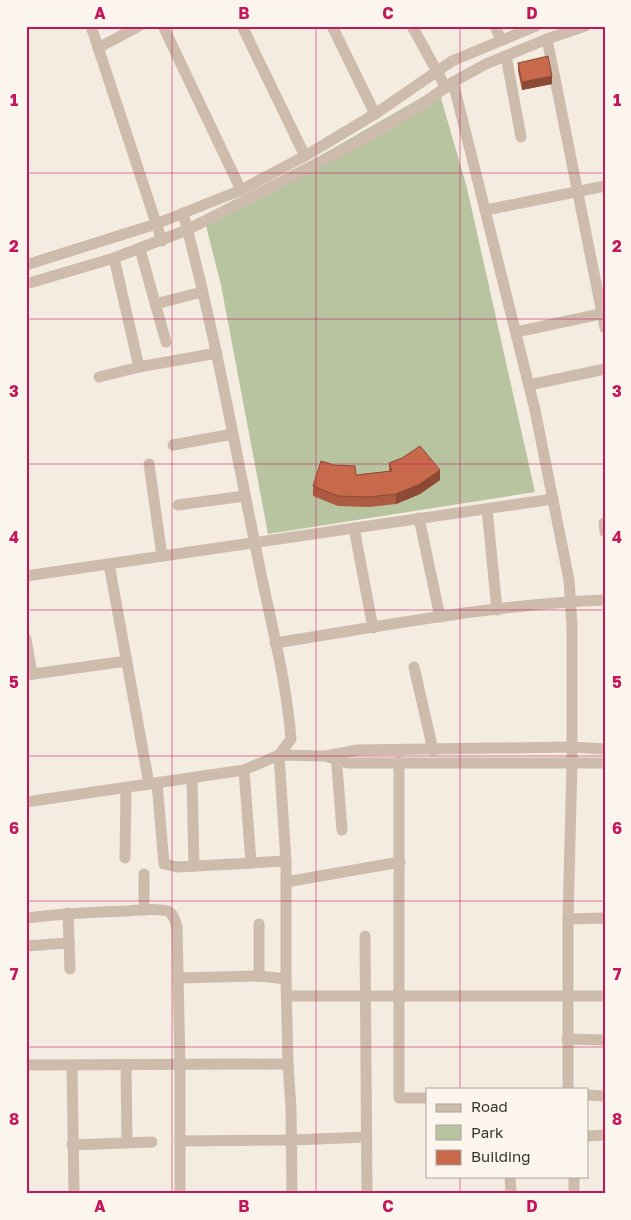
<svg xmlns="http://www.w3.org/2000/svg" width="631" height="1220" viewBox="0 0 631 1220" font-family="'Golos Text',sans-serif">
  <rect width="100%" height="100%" fill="#f4ebe1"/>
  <polygon fill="#b8c4a0" points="438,88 467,188 535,492 268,534 221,285 205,222"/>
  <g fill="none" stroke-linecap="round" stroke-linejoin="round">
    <g stroke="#cdbbac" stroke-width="11">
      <polyline points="91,26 162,241"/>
      <polyline points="163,26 241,190"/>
      <polyline points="242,26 305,156"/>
      <polyline points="332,26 375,114"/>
      <polyline points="412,26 446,88"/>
      <polyline points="495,26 501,40"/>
      <polyline points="547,39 605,328"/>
      <polyline points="98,48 139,26"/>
      <polyline points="506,56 521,137"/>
      <polyline points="453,82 535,410 569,580 572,627 572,762 568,919 568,1089"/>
      <polyline points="486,210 605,186"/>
      <path d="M 183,213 C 213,324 233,437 256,549 C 268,612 286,675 291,739 L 279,755 L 286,861 L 286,979 L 288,1064 L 291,1108 L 292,1194"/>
      <polyline points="140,249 166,342"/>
      <polyline points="114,258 139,367"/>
      <polyline points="26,265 156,224 241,190 305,156 375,114 452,61 536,26"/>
      <polyline points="26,284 114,258 187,230 351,146 414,110 453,82 486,64 547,39 585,26"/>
      <polyline points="155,304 202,292"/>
      <polyline points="516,332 605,313"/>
      <polyline points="99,377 139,367 217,353"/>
      <polyline points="529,385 605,369"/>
      <polyline points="173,445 233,434"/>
      <polyline points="149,464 162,556"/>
      <polyline points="178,505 245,496"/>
      <polyline points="487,509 497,610"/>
      <polyline points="419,518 440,617"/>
      <polyline points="604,523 605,532"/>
      <polyline points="354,528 373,628"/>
      <polyline points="109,564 149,784"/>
      <polyline points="26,576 553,499"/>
      <polyline points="26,639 32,674"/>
      <path d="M 275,643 C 384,626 495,604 605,600"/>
      <polyline points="414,667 433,750"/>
      <polyline points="26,675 127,661"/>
      <polyline points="336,754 342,830"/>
      <polyline points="326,756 358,750 572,747 605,749"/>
      <polyline points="399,762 399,1098 427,1098"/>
      <polyline points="244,770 251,863"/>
      <polyline points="192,778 194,866"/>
      <polyline points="157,783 164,864 177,867 286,861"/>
      <polyline points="26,802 244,770 279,755 325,756 348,763 605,763"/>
      <polyline points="125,858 126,788"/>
      <polyline points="286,882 400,862"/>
      <polyline points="144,910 144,874"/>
      <polyline points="68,913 70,969"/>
      <path d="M 26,918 C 60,914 94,912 128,911 C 140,910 155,908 167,911 C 174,913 175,921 177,927 L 180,1065 L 180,1194"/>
      <polyline points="568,919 605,918"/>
      <polyline points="365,936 367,1194"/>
      <polyline points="26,946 69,943"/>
      <polyline points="259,976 259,924"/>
      <polyline points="178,978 259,976 286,979"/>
      <polyline points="287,996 605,996"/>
      <polyline points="567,1039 605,1040"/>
      <polyline points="26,1065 288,1064"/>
      <polyline points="72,1065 74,1194"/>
      <polyline points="126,1065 127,1142"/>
      <polyline points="587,1095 605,1096"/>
      <polyline points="587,1136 605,1135"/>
      <polyline points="180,1141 292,1140 366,1137"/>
      <polyline points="72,1145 152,1142"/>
      <polyline points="510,1176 511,1194"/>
      <polyline points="574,1176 574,1194"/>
    </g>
  </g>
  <g fill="#ac5a40">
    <polygon points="518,63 552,84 522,90 518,71"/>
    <polygon points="389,463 440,480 420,494 396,504 369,507 338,506 313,496 313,486 356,475 389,471"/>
  </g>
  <g fill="#8c4a34">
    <polygon points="552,76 552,84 522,90 522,82"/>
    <polygon points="440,470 440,480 420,494 396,504 396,494"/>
  </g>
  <g fill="#c8694b" stroke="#8c4a34">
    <polygon points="548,56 552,76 522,82 518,63"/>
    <polygon points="420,446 440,470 420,484 396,494 369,497 338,496 313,486 321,461 334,465 355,466 356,475 392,471 389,463 402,458"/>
  </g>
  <path fill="none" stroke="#c2185b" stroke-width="1" stroke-opacity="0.55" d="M 172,26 L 172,1194M 316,26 L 316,1194M 460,26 L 460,1089M 26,173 L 605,173M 26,319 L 605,319M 26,464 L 605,464M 26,610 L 605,610M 26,756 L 605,756M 26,901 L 605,901M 26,1047 L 605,1047M 460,1176 L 460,1194"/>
  <rect width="631" height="1220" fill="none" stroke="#fbf5ee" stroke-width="55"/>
  <rect x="426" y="1088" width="162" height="90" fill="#fbf5ee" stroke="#aea6a0"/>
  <rect x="436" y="1104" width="25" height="8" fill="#cdbbac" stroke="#aea6a0"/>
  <text x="471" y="1112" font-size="15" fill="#3b302b">Road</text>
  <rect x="436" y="1125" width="25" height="15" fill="#b8c4a0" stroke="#aea6a0"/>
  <text x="471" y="1138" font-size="15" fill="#3b302b">Park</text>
  <rect x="436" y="1150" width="25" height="15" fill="#c8694b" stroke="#aea6a0"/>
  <text x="471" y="1162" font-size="15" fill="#3b302b">Building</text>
  <rect x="28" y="28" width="576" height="1164" fill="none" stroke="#c2185b" stroke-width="2"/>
  <g font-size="16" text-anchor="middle" font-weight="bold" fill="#c2185b">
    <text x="100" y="19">A</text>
    <text x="244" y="19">B</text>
    <text x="388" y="19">C</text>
    <text x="532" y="19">D</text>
    <text x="14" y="106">1</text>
    <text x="617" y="106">1</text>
    <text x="14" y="252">2</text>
    <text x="617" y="252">2</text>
    <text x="14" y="397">3</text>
    <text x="617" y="397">3</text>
    <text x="14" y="543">4</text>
    <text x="617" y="543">4</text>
    <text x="14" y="688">5</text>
    <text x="617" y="688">5</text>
    <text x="14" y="834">6</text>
    <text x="617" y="834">6</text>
    <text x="14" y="980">7</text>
    <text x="617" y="980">7</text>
    <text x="14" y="1125">8</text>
    <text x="617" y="1125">8</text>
    <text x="100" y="1212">A</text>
    <text x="244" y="1212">B</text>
    <text x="388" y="1212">C</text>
    <text x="532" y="1212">D</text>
  </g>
</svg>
